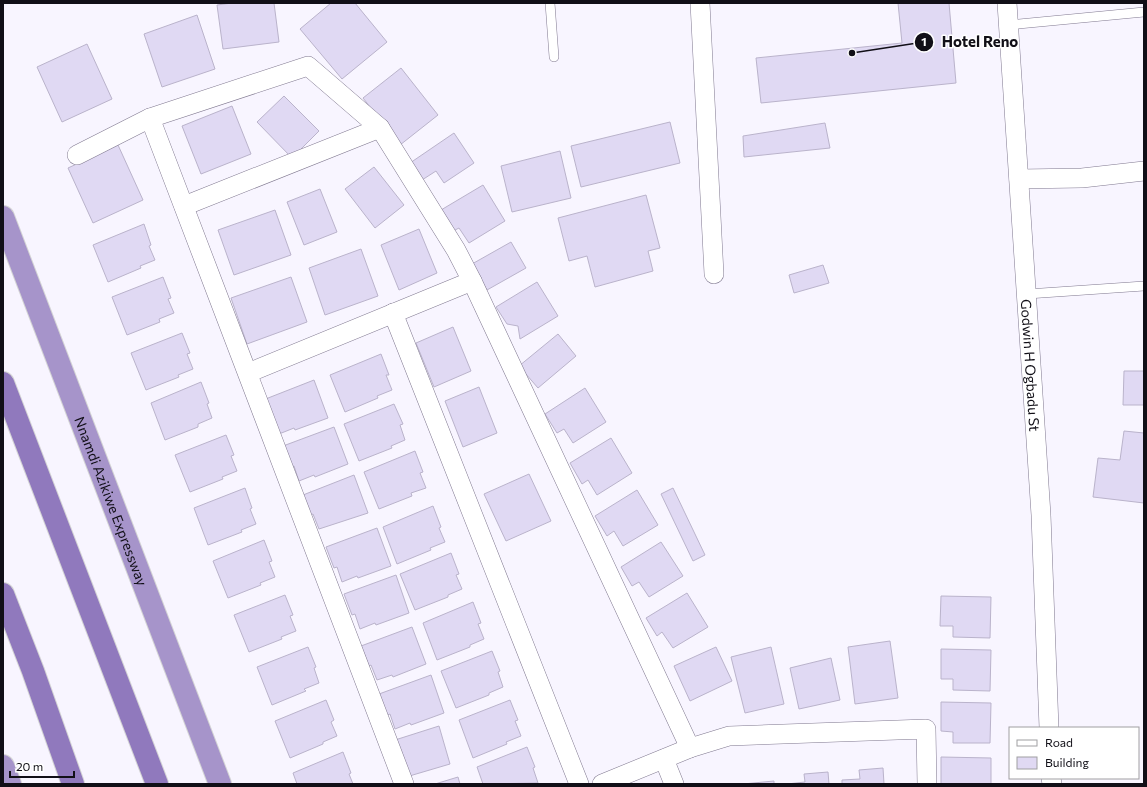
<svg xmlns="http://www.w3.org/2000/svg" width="1147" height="787" viewBox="0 0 1147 787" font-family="Commissioner,sans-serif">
  <rect width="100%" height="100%" fill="#f8f5ff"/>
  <g fill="#e0d9f3" stroke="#bab3cb">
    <polygon points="232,3 274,3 279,42 223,49 217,5"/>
    <polygon points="331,3 355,3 387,42 342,79 300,29"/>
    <polygon points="898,3 949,3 956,83 761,103 756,58 902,43"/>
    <polygon points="197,15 215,69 162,87 144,34"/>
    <polygon points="87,44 112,99 62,122 37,67"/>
    <polygon points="401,68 438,115 400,145 363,98"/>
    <polygon points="284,96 319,131 292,158 257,122"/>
    <polygon points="232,106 251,154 201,174 182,126"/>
    <polygon points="670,122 680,163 581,187 571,146"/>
    <polygon points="825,123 830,148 744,157 743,136"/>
    <polygon points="454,133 474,163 444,183 436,171 422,180 410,163"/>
    <polygon points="118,145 143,200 93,223 68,168"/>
    <polygon points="560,151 571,198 512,212 501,166"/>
    <polygon points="374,167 404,205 375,228 345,189"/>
    <polygon points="483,185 505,221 469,243 459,228 453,231 441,210"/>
    <polygon points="320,189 337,232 304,245 287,202"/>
    <polygon points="646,195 660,248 648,251 653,271 595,287 587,256 569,261 558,218"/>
    <polygon points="275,210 291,255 234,275 218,230"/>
    <polygon points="144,224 151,245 149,246 155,260 140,266 141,268 108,282 93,245"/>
    <polygon points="419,229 437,273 399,290 381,245"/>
    <polygon points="511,242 526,268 487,290 472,264"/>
    <polygon points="361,249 378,296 325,315 309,268"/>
    <polygon points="823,265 829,283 794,293 789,275"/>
    <polygon points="163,277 171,298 168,299 174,313 159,319 160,322 127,335 112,297"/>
    <polygon points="291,277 307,322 247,344 231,298"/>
    <polygon points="537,282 558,316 520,339 518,326 507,324 496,307"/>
    <polygon points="453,327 471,371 434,387 416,343"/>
    <polygon points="182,333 190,353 187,354 193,369 178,375 179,377 146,390 131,353"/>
    <polygon points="558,334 576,356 538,388 519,366"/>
    <polygon points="381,354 389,375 386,375 392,390 377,396 378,398 345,412 330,375"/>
    <polygon points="1124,371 1144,371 1144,405 1123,405"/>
    <polygon points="314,380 328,418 295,430 294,428 279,434 263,400"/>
    <polygon points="201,382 209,403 207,404 212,418 198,424 198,427 165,440 151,403"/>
    <polygon points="479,387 497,433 463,447 445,401"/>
    <polygon points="585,388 606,422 573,443 564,429 557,433 545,414"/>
    <polygon points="394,404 403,424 400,425 405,440 391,446 392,448 359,461 344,424"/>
    <polygon points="334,427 348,464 315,477 314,475 299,481 294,466 291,467 283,446"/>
    <polygon points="1124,431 1144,433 1144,503 1093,497 1098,458 1120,460"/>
    <polygon points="226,435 234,455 231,456 237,471 222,477 223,479 190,492 175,455"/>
    <polygon points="611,438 632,473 597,495 588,480 582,484 570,463"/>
    <polygon points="415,451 423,472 420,473 426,488 411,493 412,496 379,509 364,472"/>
    <polygon points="529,474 551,521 506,541 484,494"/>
    <polygon points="354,475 368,513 319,529 313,514 311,515 303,495"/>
    <polygon points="245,488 252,508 250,509 256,524 241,530 242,532 208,545 194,508"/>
    <polygon points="673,488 705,555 693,561 661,494"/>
    <polygon points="637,490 658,525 623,546 614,531 607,536 595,516"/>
    <polygon points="433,506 441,527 439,528 445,542 430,548 431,550 397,564 383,527"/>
    <polygon points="377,528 391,566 358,578 357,576 342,582 337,567 334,568 326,547"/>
    <polygon points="264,540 272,561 269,562 275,577 260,583 261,585 228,598 213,561"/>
    <polygon points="661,542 683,576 649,597 639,582 632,586 621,567"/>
    <polygon points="451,553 459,574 456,575 462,589 448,595 448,597 415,610 400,574"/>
    <polygon points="396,575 409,613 376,625 375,623 360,629 355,614 352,615 344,594"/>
    <polygon points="687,593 708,627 673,648 662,632 657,636 646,618"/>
    <polygon points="285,595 293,615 290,616 296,631 281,637 282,639 249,652 234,615"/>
    <polygon points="941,596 991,597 990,638 953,637 953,626 940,626"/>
    <polygon points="473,602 481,623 478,624 484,639 470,645 470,647 437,660 423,623"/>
    <polygon points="412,627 426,664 393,677 392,675 377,680 371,665 369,666 361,646"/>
    <polygon points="890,641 898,698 855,704 848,647"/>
    <polygon points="308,647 316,667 314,668 319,683 304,689 306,691 272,705 257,667"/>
    <polygon points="716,647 732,681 690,701 674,666"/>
    <polygon points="771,647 784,704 745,713 731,657"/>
    <polygon points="941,649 991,650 990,691 953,690 953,679 941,679"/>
    <polygon points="492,651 500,671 498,672 503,687 489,693 489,695 456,708 441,671"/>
    <polygon points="831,658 840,700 799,709 790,668"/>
    <polygon points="431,675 444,713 411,725 410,723 395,729 390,714 387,715 379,694"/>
    <polygon points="326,700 334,720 331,722 337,736 323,742 323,744 290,758 275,721"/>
    <polygon points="510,700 518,720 515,721 521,736 506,742 507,744 473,758 459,720"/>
    <polygon points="941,702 991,703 990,743 953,743 953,732 941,731"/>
    <polygon points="439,726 450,764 406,777 395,740"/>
    <polygon points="527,747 535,767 533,768 538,783 483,784 477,767"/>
    <polygon points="343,752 351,773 349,774 353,784 297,784 293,773"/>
    <polygon points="941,757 991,758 991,784 941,784"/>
    <polygon points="883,768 884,784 842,784 842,780 860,779 859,770"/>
    <polygon points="828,772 829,784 787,784 805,782 804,774"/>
    <polygon points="458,777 460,784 435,784"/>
    <polygon points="774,781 774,784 743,784"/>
  </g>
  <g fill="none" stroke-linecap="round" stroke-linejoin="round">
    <g stroke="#807990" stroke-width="10">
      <g id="service">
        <polyline points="550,3 554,57"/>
        <polyline points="1008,25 1144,12"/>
        <polyline points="1027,294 1144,286"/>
      </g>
    </g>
    <g stroke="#807990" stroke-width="20">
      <g id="minor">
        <polyline points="700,3 714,274"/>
        <path id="s1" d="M 1007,3 L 1041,515 L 1049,728"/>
        <polyline points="150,118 404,784"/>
        <polyline points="77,155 150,118 308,66 380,128 456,250 472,281 690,748"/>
        <polyline points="1019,179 1082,178 1144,171"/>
        <polyline points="184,206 380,128"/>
        <polyline points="393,313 579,784"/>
        <polyline points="248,373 472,281"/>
        <polyline points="664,759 674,784"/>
        <polyline points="1051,778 1052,784"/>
        <polyline points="602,784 690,748 729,736 926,729 927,784"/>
      </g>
    </g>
    <g stroke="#d4d4d5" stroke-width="24">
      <g id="trunk">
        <path id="s2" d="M 3,217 L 220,784"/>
        <polyline points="3,766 10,784"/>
      </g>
    </g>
    <g stroke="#d4d4d5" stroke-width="24">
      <g id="motorway">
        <polyline points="3,383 157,784"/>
        <polyline points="3,594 33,671 73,784"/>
      </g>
    </g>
    <use href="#service" stroke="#fff" stroke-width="9"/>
    <use href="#minor" stroke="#fff" stroke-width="19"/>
    <use href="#trunk" stroke="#a694ca" stroke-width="22"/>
    <use href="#motorway" stroke="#9079bd" stroke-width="22"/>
  </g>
  <g text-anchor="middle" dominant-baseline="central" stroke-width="3" stroke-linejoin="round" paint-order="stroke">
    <g font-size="14" fill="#110f17" stroke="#fff">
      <text stroke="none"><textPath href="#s1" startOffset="363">Godwin H Ogbadu St</textPath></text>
      <text stroke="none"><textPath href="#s2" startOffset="304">Nnamdi Azikiwe Expressway</textPath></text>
    </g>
  </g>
  <path fill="none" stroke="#110f17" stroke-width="1.5" d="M852 53L924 42"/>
  <g fill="#110f17" stroke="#fff" stroke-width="1.5">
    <circle cx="852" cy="53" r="4"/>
    <circle cx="924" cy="42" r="10"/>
  </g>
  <g font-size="12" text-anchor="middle" font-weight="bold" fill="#fff">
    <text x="924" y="46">1</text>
  </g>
  <g font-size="15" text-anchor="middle" font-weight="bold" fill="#110f17" stroke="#fff" stroke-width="3" stroke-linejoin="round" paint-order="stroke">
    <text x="980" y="47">Hotel Reno</text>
  </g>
  <rect width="1147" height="787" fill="none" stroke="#110f17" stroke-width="8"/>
  <rect x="1009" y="727" width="130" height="52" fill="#ffffff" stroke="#a09fa2"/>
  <rect x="1017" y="740" width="20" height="6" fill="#ffffff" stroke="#a09fa2"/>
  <text x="1045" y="747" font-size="12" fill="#110f17">Road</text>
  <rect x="1017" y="757" width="20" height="12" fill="#e0d9f3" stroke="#a09fa2"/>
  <text x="1045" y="767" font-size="12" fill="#110f17">Building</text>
  <path d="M10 771v6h64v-6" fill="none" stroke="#110f17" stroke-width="2"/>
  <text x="16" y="771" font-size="12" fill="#110f17" stroke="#ffffff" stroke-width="3" paint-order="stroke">20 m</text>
</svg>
